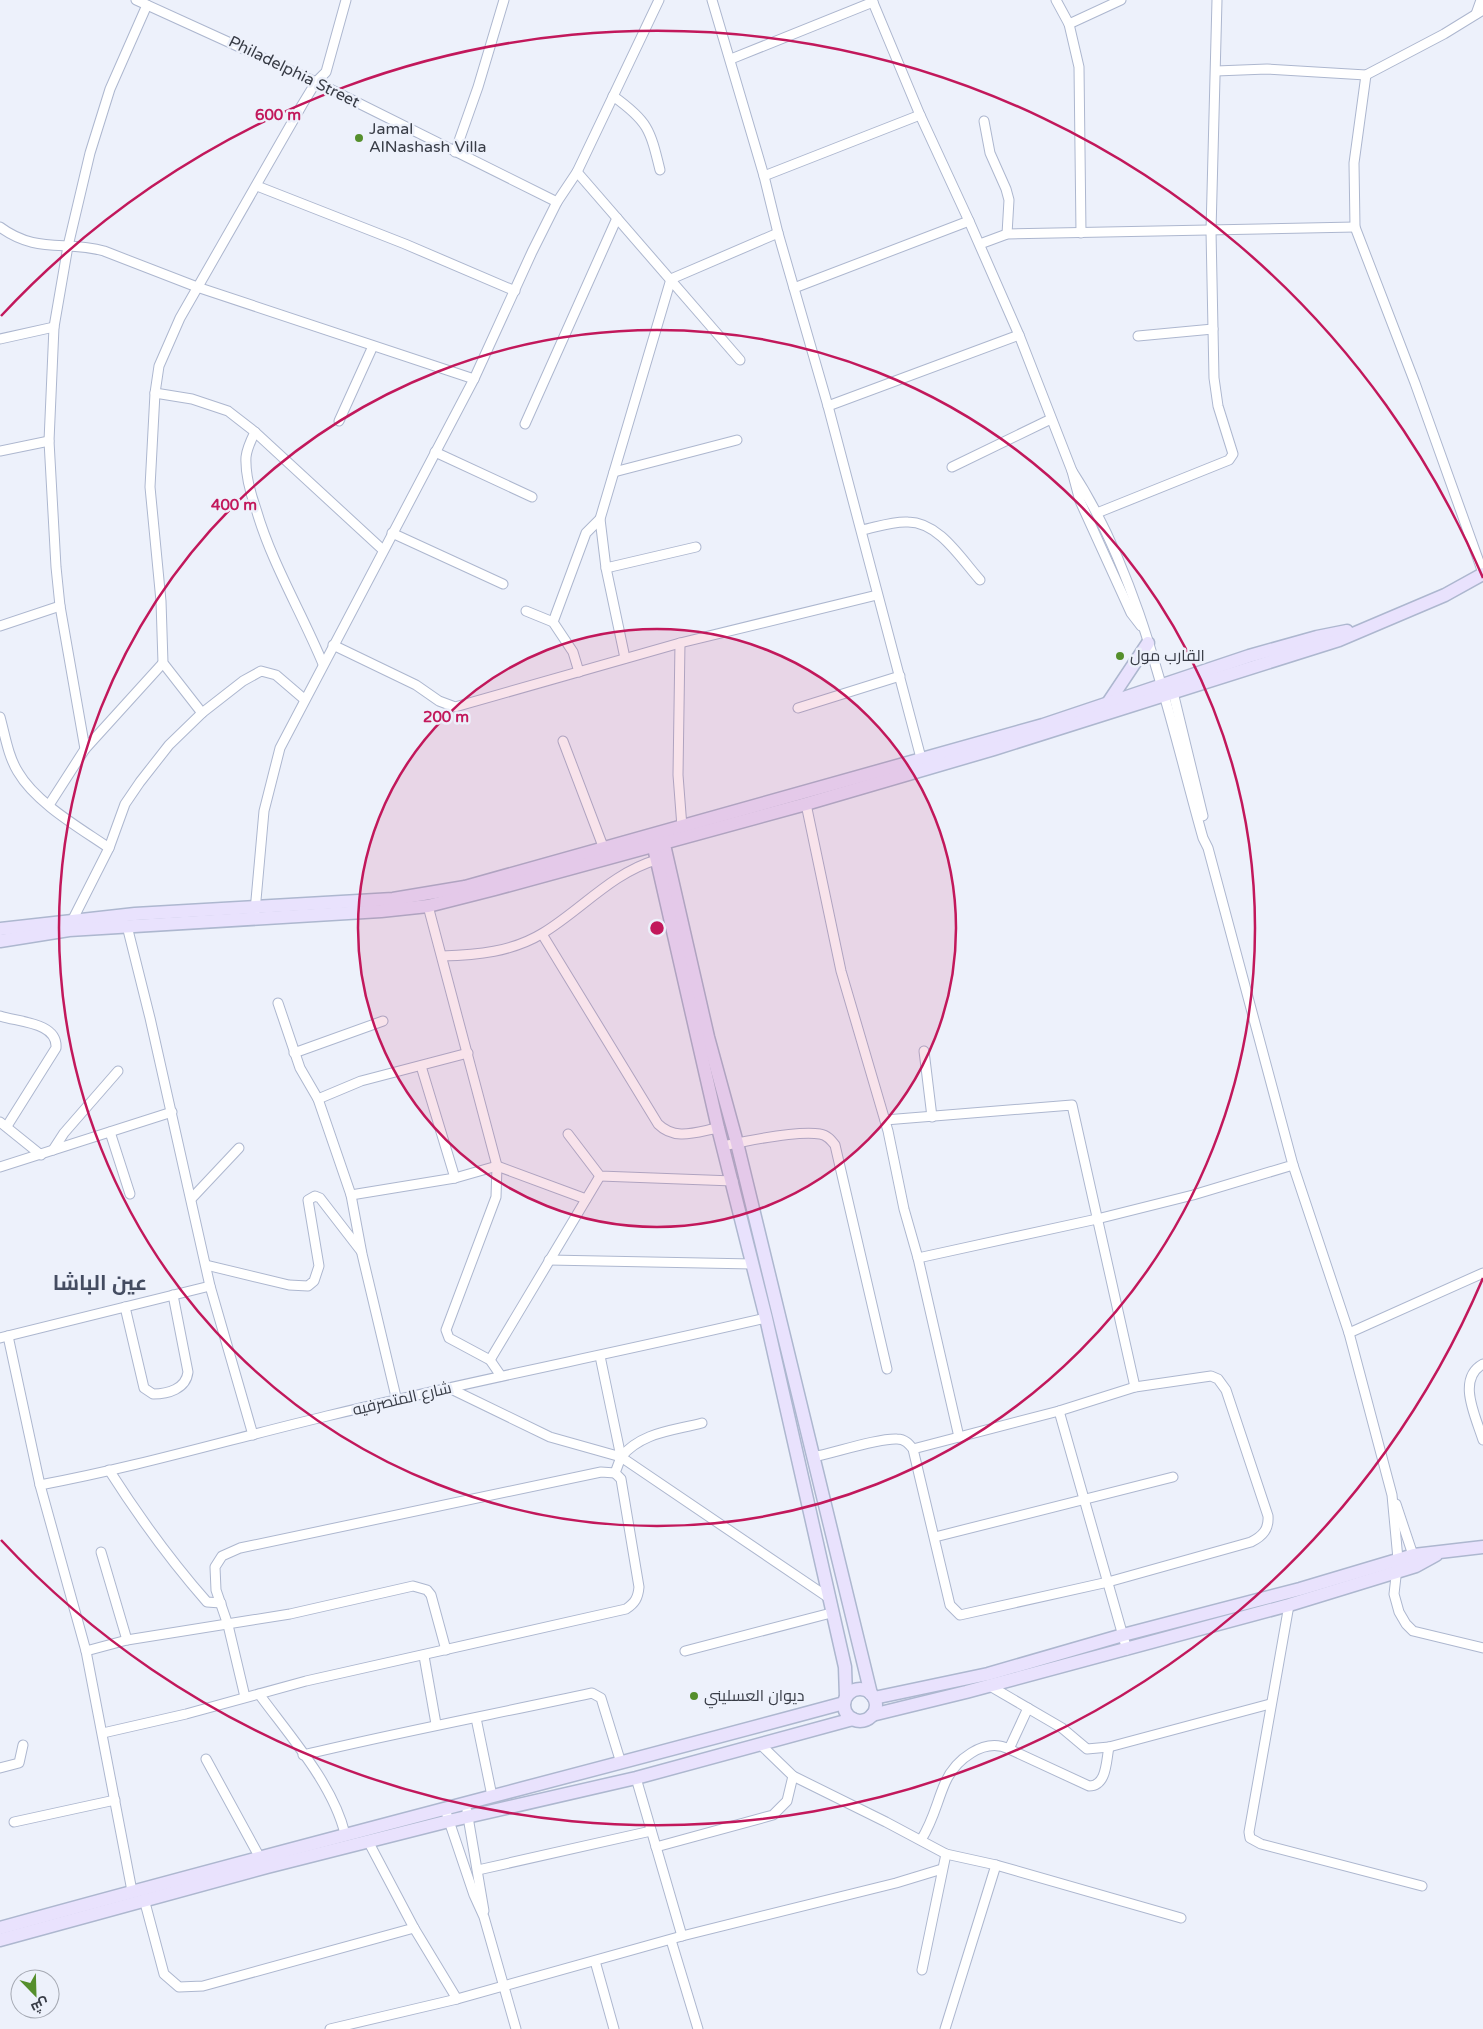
<svg xmlns="http://www.w3.org/2000/svg" width="1483" height="2029" viewBox="0 0 1483 2029" font-family="'Varela Round',Cairo,sans-serif">
  <rect width="100%" height="100%" fill="#edf1fb"/>
  <g fill="none" stroke-linecap="round" stroke-linejoin="round">
    <g stroke="#adb7cf" stroke-width="11">
      <g id="street">
        <polyline points="136,0 316,82 557,202"/>
        <polyline points="712,0 764,176 778,233 828,406 921,758"/>
        <polyline points="872,0 920,115 969,221 1019,335 1072,471 1080,501 1131,613 1141,626"/>
        <polyline points="1056,0 1069,24 1079,67 1081,233"/>
        <polyline points="1476,14 1481,0"/>
        <polyline points="1069,24 1121,0"/>
        <polyline points="731,59 873,2"/>
        <polyline points="1216,71 1267,69 1366,75 1444,34 1483,10"/>
        <polyline points="1366,75 1354,163 1355,227 1415,383 1483,573"/>
        <path d="M 613,96 C 648,121 650,129 660,170"/>
        <polyline points="984,121 990,153 1006,189 1009,200 1007,234"/>
        <polyline points="455,152 478,87 504,0"/>
        <polyline points="577,172 740,360"/>
        <polyline points="764,176 920,115"/>
        <polyline points="257,186 405,244 515,291"/>
        <path d="M 0,227 C 36,254 66,240 104,251 L 197,287 L 474,379"/>
        <polyline points="980,244 1007,234 1355,227"/>
        <polyline points="794,288 969,221"/>
        <polyline points="1138,336 1213,329"/>
        <polyline points="0,339 54,327"/>
        <polyline points="155,393 192,399 228,411 255,432 383,550"/>
        <polyline points="828,406 1019,335"/>
        <polyline points="339,421 373,346"/>
        <polyline points="525,424 617,218"/>
        <path d="M 255,432 C 251,440 247,448 246,457 C 245,475 250,492 256,509 C 272,564 301,611 323,664"/>
        <polyline points="0,451 49,441"/>
        <polyline points="435,452 532,497"/>
        <polyline points="952,467 1051,419"/>
        <polyline points="614,472 737,440"/>
        <polyline points="1097,513 1229,460 1233,454 1218,406 1214,378 1211,231 1217,0"/>
        <path d="M 862,530 C 877,527 893,521 908,522 C 939,522 961,559 980,580"/>
        <polyline points="392,533 503,584"/>
        <polyline points="606,568 696,547"/>
        <polyline points="526,611 553,622 573,652 579,672"/>
        <polyline points="553,622 586,533 600,519"/>
        <polyline points="0,626 60,606"/>
        <polyline points="680,643 678,775 682,827"/>
        <polyline points="333,645 416,685 439,701 455,707 680,643 877,595"/>
        <polyline points="625,658 606,568 600,519 671,279 778,233"/>
        <polyline points="1172,688 1203,816"/>
        <polyline points="798,708 900,676"/>
        <polyline points="202,713 163,663 161,601 150,487 155,393 159,366 180,318 302,105 316,82 326,72 346,0"/>
        <path d="M 0,717 C 5,735 8,756 18,772 C 36,803 80,828 109,848"/>
        <polyline points="563,741 604,849"/>
        <polyline points="85,749 60,606 56,567 49,441 54,327 68,246 90,153 110,89 147,5"/>
        <polyline points="806,804 841,971 888,1131 904,1209 918,1258 959,1437"/>
        <polyline points="49,805 85,749 163,663"/>
        <polyline points="428,906 497,1166 496,1197 446,1330 449,1338 490,1360 501,1376"/>
        <polyline points="255,911 264,811 280,748 474,379 532,252 557,202 577,172 659,0"/>
        <polyline points="73,919 109,848 125,804 140,782 169,745 202,713 243,681 261,671 276,675 304,699"/>
        <polyline points="127,926 150,1018 210,1286 253,1435"/>
        <path d="M 542,934 L 658,1124 C 675,1141 696,1132 718,1128"/>
        <path d="M 442,956 C 477,955 512,952 543,933 C 581,910 612,873 656,860"/>
        <polyline points="278,1003 300,1068 318,1099 361,1081 468,1053"/>
        <path d="M 0,1016 C 17,1022 58,1022 56,1048 L 7,1126"/>
        <polyline points="924,1051 932,1117"/>
        <polyline points="294,1053 383,1021"/>
        <polyline points="421,1066 455,1178"/>
        <polyline points="318,1099 351,1195 362,1254 397,1401"/>
        <polyline points="885,1120 1072,1105 1135,1387"/>
        <polyline points="0,1122 41,1155"/>
        <polyline points="110,1132 130,1194"/>
        <polyline points="568,1134 600,1176 733,1181"/>
        <path d="M 723,1146 C 746,1141 797,1130 820,1134 C 827,1135 831,1140 835,1145 L 887,1369"/>
        <polyline points="53,1150 64,1133 118,1071"/>
        <polyline points="1293,1165 1349,1333 1392,1495 1398,1559 1394,1594 1399,1612 1406,1624 1413,1631 1483,1648"/>
        <polyline points="0,1167 172,1112"/>
        <polyline points="351,1195 455,1178 497,1166 586,1199"/>
        <polyline points="192,1198 239,1148"/>
        <path d="M 918,1258 L 1097,1219 L 1193,1195 L 1293,1165 L 1208,848 L 1203,838 C 1169,718 1141,576 1072,471"/>
        <polyline points="549,1260 753,1264"/>
        <polyline points="206,1265 289,1285 308,1286 314,1281 319,1266 308,1200 315,1196 320,1198 361,1251"/>
        <path d="M 125,1307 L 144,1388 L 153,1394 C 168,1394 186,1389 188,1372 L 173,1295"/>
        <polyline points="1349,1333 1483,1273"/>
        <polyline points="8,1336 40,1485 86,1651 132,1891"/>
        <polyline points="0,1338 210,1286"/>
        <polyline points="490,1360 600,1176"/>
        <path d="M 1483,1364 C 1456,1379 1476,1417 1483,1440"/>
        <polyline points="449,1388 550,1437 621,1457 829,1598"/>
        <polyline points="1059,1411 1127,1650"/>
        <path d="M 621,1457 C 642,1432 672,1431 702,1423"/>
        <path d="M 813,1457 C 834,1453 878,1438 897,1439 C 905,1439 909,1444 913,1449 L 950,1605 L 960,1615 L 1108,1582 L 1251,1542 C 1263,1536 1269,1529 1268,1516 L 1226,1390 L 1218,1379 L 1211,1376 L 1135,1387 L 1059,1411 L 913,1449"/>
        <path d="M 109,1470 C 139,1517 170,1560 207,1602 L 221,1603"/>
        <path d="M 40,1485 C 137,1467 231,1439 327,1416 C 472,1381 620,1352 766,1318"/>
        <polyline points="1396,1504 1415,1561"/>
        <polyline points="935,1537 1173,1477"/>
        <polyline points="101,1552 127,1640"/>
        <polyline points="1289,1605 1249,1832 1250,1838 1261,1844 1422,1886"/>
        <polyline points="86,1651 127,1640 290,1614 413,1586 427,1590 431,1595 446,1650"/>
        <polyline points="685,1651 831,1613"/>
        <polyline points="424,1656 436,1724"/>
        <polyline points="990,1686 1062,1728 1087,1749 1109,1747 1270,1704"/>
        <path d="M 259,1694 C 289,1735 333,1784 345,1834"/>
        <polyline points="245,1697 228,1625 216,1590 215,1567 222,1556 240,1548 601,1472 615,1473"/>
        <path d="M 1028,1708 L 1009,1749 L 1089,1786 C 1107,1786 1106,1761 1109,1747"/>
        <polyline points="476,1718 492,1796"/>
        <path d="M 103,1733 L 186,1714 L 306,1681 L 626,1609 C 635,1603 638,1598 639,1587 L 621,1479 L 615,1473 L 621,1457 L 600,1356"/>
        <polyline points="761,1745 793,1776 886,1822 946,1854"/>
        <path d="M 303,1755 C 399,1732 495,1714 592,1693 L 601,1698 L 621,1763"/>
        <polyline points="206,1759 259,1856"/>
        <polyline points="0,1768 19,1763 23,1745"/>
        <polyline points="636,1778 682,1936"/>
        <polyline points="467,1811 484,1911"/>
        <polyline points="447,1815 474,1895 484,1917 516,2029"/>
        <polyline points="14,1822 115,1800"/>
        <path d="M 921,1840 C 934,1819 936,1804 945,1783 C 955,1760 984,1737 1009,1749"/>
        <polyline points="368,1841 414,1928 457,1999"/>
        <polyline points="656,1847 773,1815 787,1801 793,1776"/>
        <polyline points="478,1870 651,1831"/>
        <polyline points="144,1899 164,1974 179,1987 203,1986 414,1928"/>
        <polyline points="671,1940 698,2029"/>
        <polyline points="595,1961 614,2029"/>
        <polyline points="922,1970 946,1854 996,1865 1181,1918"/>
        <polyline points="330,2029 457,1999 682,1936 896,1883 942,1869"/>
        <polyline points="945,2029 996,1865"/>
      </g>
    </g>
    <g stroke="#adb7cf" stroke-width="15">
      <g id="secondary">
        <polyline points="1108,703 1148,643"/>
        <polyline points="662,836 708,1037 737,1143 871,1694"/>
        <polyline points="652,839 718,1128 766,1318 845,1667 846,1697"/>
        <polyline points="0,929 135,914 393,899 465,887 1043,725 1249,656 1317,637 1347,631"/>
        <polyline points="0,941 69,930 381,911 428,906 495,889 806,804 994,749 1339,640 1445,595 1483,574"/>
        <circle cx="860" cy="1705" r="16"/>
        <polyline points="874,1698 988,1674 1123,1635 1300,1589 1414,1555 1483,1547"/>
        <polyline points="872,1715 966,1692 1289,1605 1416,1566 1436,1555"/>
        <path d="M 0,1928 C 281,1850 563,1779 844,1703"/>
        <polyline points="0,1940 267,1867 449,1821 636,1778 853,1719"/>
      </g>
    </g>
    <use href="#street" stroke="#fff" stroke-width="9"/>
    <use href="#secondary" stroke="#e9e2fd" stroke-width="12"/>
  </g>
  <circle cx="657" cy="928" r="299" fill="#c2185b" fill-opacity=".12"/>
  <g fill="none" stroke="#c2185b" stroke-width="2.5">
    <circle cx="657" cy="928" r="299"/>
    <circle cx="657" cy="928" r="598"/>
    <path d="M1483 1278A897 897 0 0 1 1 1540M1 316A897 897 0 0 1 1483 578"/>
  </g>
  <g fill="#558f2c" stroke="#edf1fb" stroke-width="2">
    <circle cx="359" cy="138" r="5"/>
    <circle cx="1120" cy="656" r="5"/>
    <circle cx="694" cy="1696" r="5"/>
  </g>
  <g text-anchor="middle" dominant-baseline="central" stroke-width="5" stroke-linejoin="round" paint-order="stroke">
    <g font-size="16" fill="#383c46" stroke="#edf1fb">
      <text transform="translate(294 72) rotate(26)">Philadelphia Street</text>
      <text transform="translate(402 1399) rotate(-13)">شارع المتصرفيه</text>
    </g>
    <g font-size="16" fill="#383c46" stroke="#edf1fb" text-anchor="start">
      <text x="369" y="129">Jamal<tspan x="369" dy="18">AlNashash Villa</tspan></text>
      <text x="1130" y="656">القارب مول</text>
      <text x="704" y="1696">ديوان العسليني</text>
    </g>
    <g font-size="21" font-weight="bold" fill="#444c61" stroke="#edf1fb">
      <text x="100" y="1283">عين الباشا</text>
    </g>
  </g>
  <circle cx="657" cy="928" r="8" fill="#c2185b" stroke="#edf1fb" stroke-width="2.5"/>
  <g font-size="15" text-anchor="middle" font-weight="bold" fill="#c2185b" stroke="#edf1fb" stroke-width="5" stroke-linejoin="round" paint-order="stroke">
    <text x="278" y="120">600 m</text>
    <text x="234" y="510">400 m</text>
    <text x="446" y="722">200 m</text>
  </g>
  <g transform="translate(35 1994) rotate(157)"><circle r="24" fill="#edf1fb" stroke="#a5a9b3"/>
  <path d="M0-4L9 19L0 12L-9 19Z" fill="#558f2c"/>
  <text y="-8" font-size="14" font-weight="bold" text-anchor="middle" fill="#383c46">ش</text>
  </g>
</svg>
